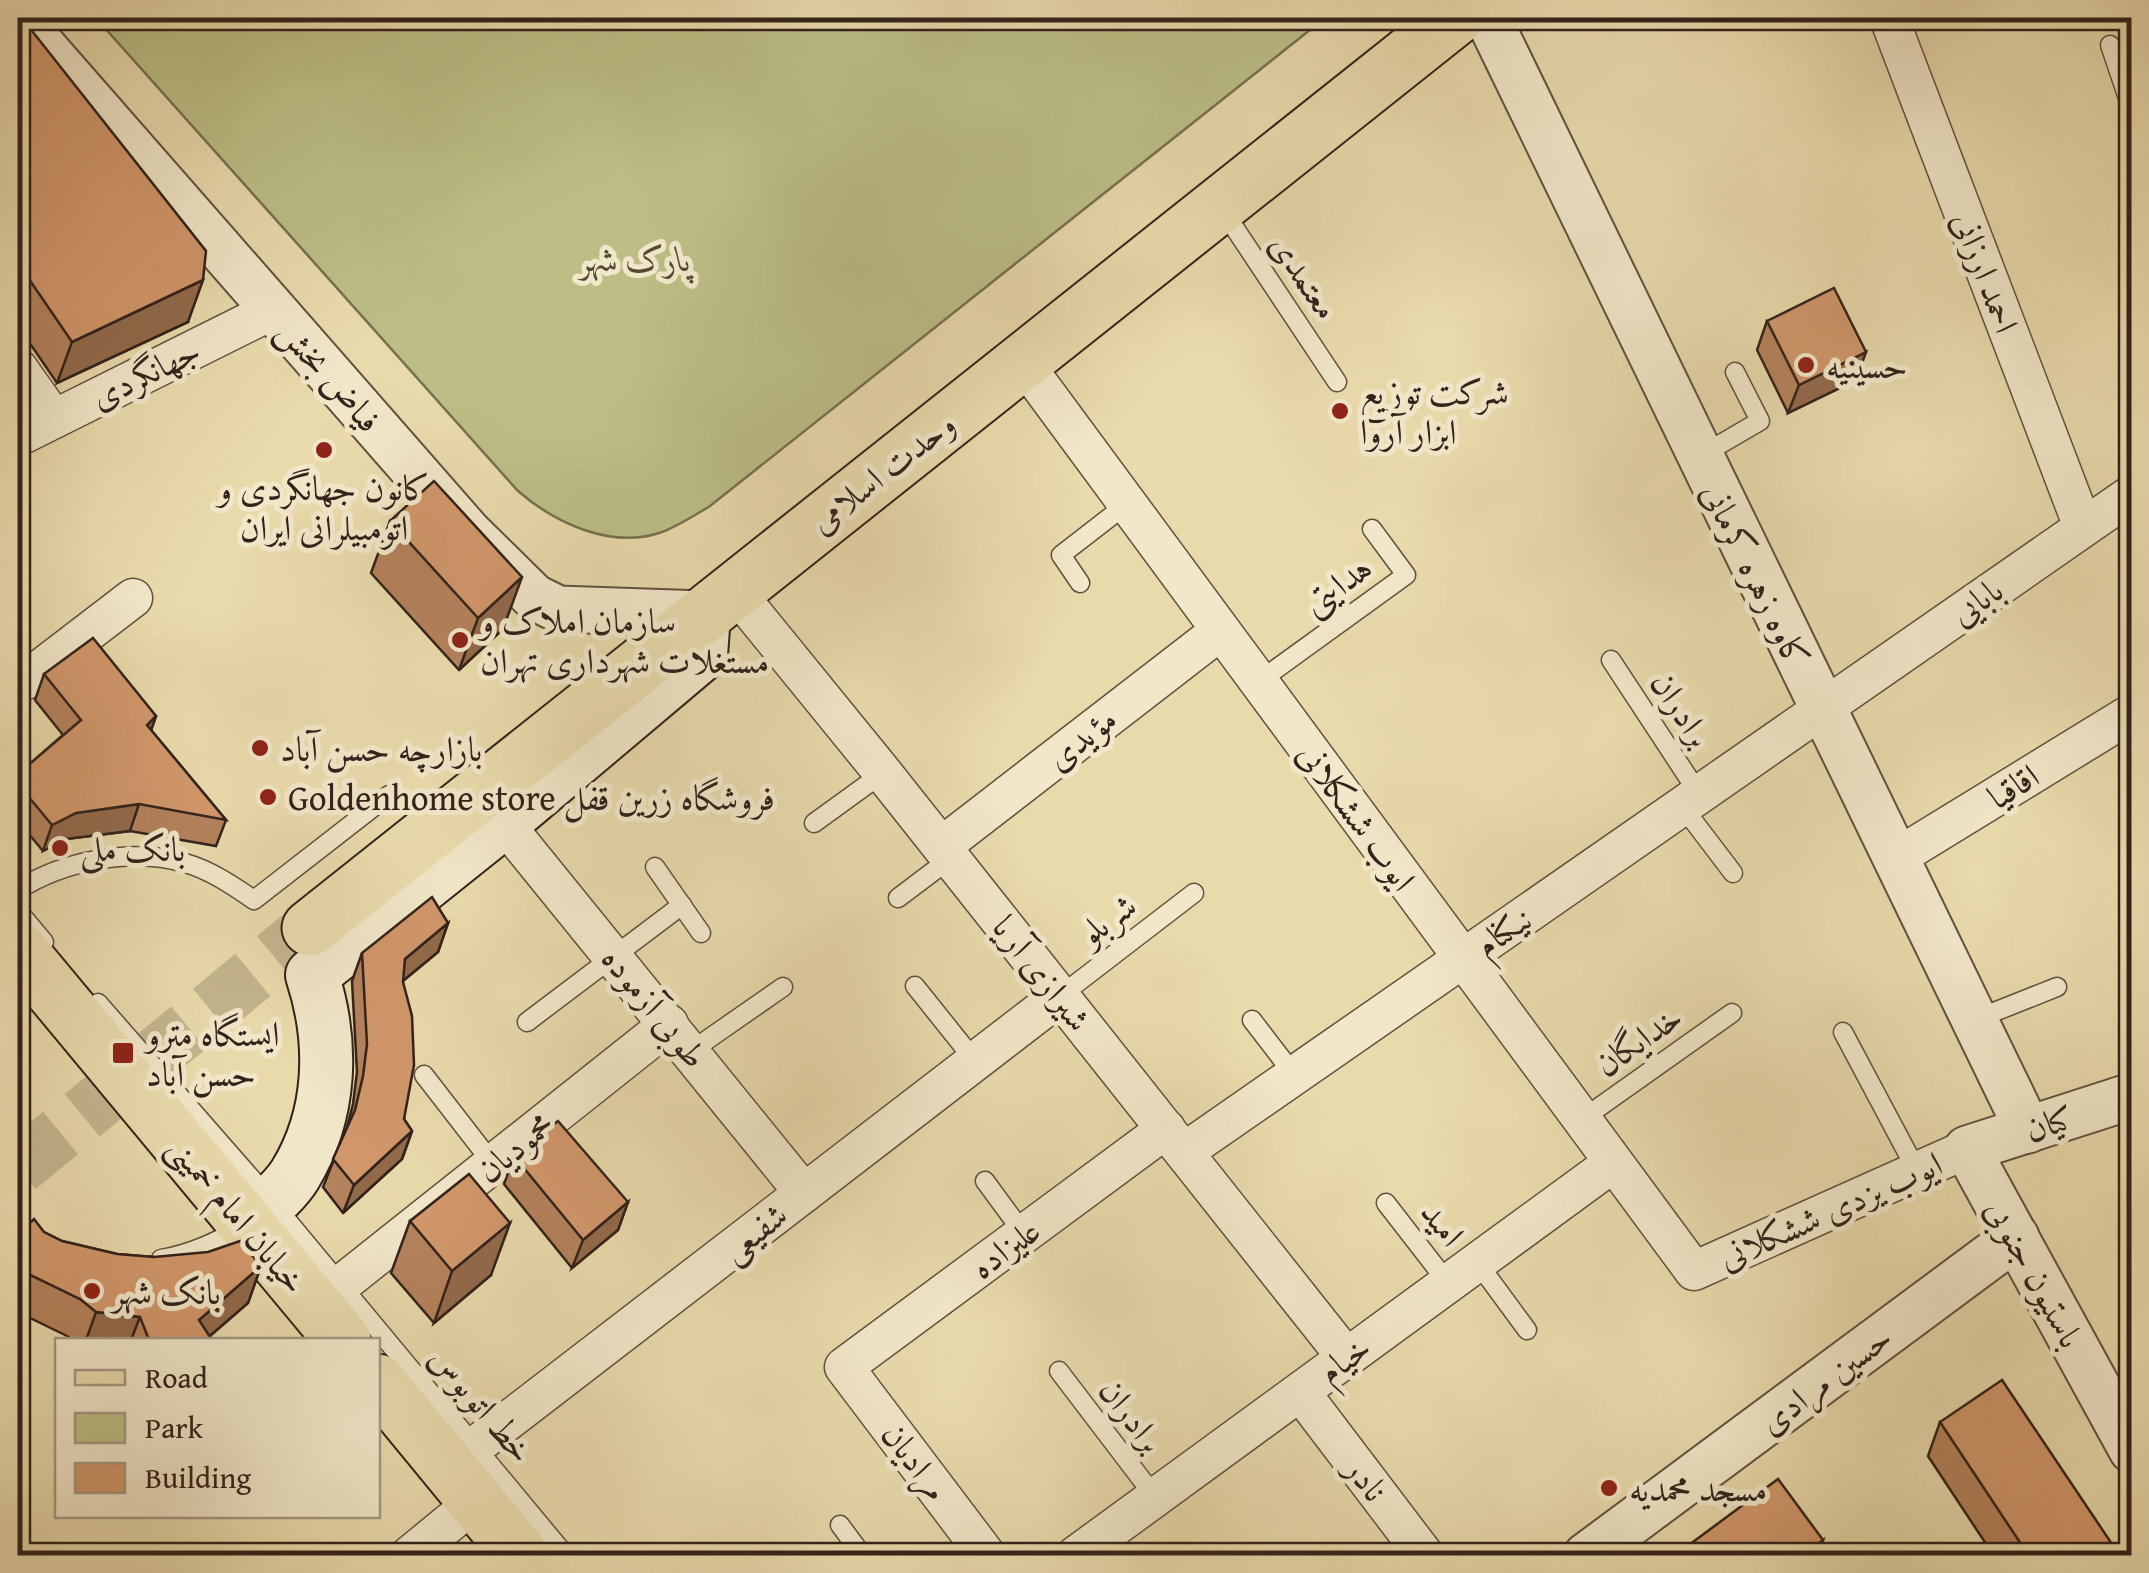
<svg xmlns="http://www.w3.org/2000/svg" width="2149" height="1573" viewBox="0 0 2149 1573" font-family="'Gentium Book Plus',Amiri,serif">
  <rect width="100%" height="100%" fill="#e9daac"/>
  <filter id="stains"><feTurbulence type="fractalNoise" baseFrequency=".002" numOctaves="4"/><feColorMatrix values="0 0 0 0 .2 0 0 0 0 .09 0 0 0 0 .02 0 0 0 .5 -.17"/></filter>
  <radialGradient id="worn" r=".72"><stop offset=".6" stop-color="#630" stop-opacity="0"/><stop offset="1" stop-color="#630" stop-opacity=".3"/></radialGradient>
  <path fill="#bcbe86" stroke="#777050" stroke-width="2.5" d="M 96,18 L 1325,18 L 710,506 C 695,515 678,526 662,532 C 612,550 555,523 518,491 Z"/>
  <g fill="none" stroke-linecap="round" stroke-linejoin="round">
    <polyline stroke="#c4b58f" stroke-width="55" stroke-dasharray="55 28" stroke-linecap="butt" points="18,1168 310,928"/>
    <g stroke="#60503f" stroke-width="21">
      <g id="service">
        <polyline points="2110,45 2132,110"/>
        <polyline points="1224,212 1337,382"/>
        <polyline points="1700,456 1760,421 1735,372"/>
        <polyline points="1080,583 1061,555 1127,504"/>
        <polyline points="1611,660 1699,794"/>
        <polyline points="1258,682 1406,575 1372,529"/>
        <polyline points="1682,806 1733,873"/>
        <polyline points="814,823 883,773"/>
        <polyline points="655,867 701,933"/>
        <path d="M 18,890 C 63,861 132,847 185,863 C 210,870 232,885 254,900 L 389,795"/>
        <polyline points="898,898 951,858"/>
        <polyline points="18,911 44,942"/>
        <polyline points="915,986 975,1061"/>
        <polyline points="1060,996 1194,893"/>
        <polyline points="98,1003 271,1201 566,1556"/>
        <polyline points="1252,1020 1295,1076"/>
        <polyline points="1974,1020 2057,987"/>
        <polyline points="527,1022 682,905"/>
        <polyline points="1843,1032 1917,1171"/>
        <polyline points="691,1051 783,987"/>
        <polyline points="424,1075 493,1164"/>
        <polyline points="1581,1120 1732,1013"/>
        <polyline points="985,1181 1024,1234"/>
        <polyline points="1386,1203 1448,1283"/>
        <path d="M 161,1259 C 191,1254 216,1242 243,1227"/>
        <polyline points="1477,1262 1527,1330"/>
        <polyline points="1059,1371 1155,1497"/>
        <polyline points="840,1525 863,1556"/>
      </g>
    </g>
    <g stroke="#60503f" stroke-width="41">
      <g id="minor">
        <polyline points="1889,18 2083,527"/>
        <polyline points="1022,361 1694,1271 1967,1149"/>
        <polyline points="18,368 54,419"/>
        <polyline points="18,437 273,310"/>
        <polyline points="734,590 883,773 1346,1357"/>
        <polyline points="18,668 26,680 133,598"/>
        <polyline points="503,822 804,1193"/>
        <polyline points="942,846 1220,631"/>
        <polyline points="1894,859 2132,713"/>
        <polyline points="1184,1152 2132,494"/>
        <polyline points="314,1306 669,1024"/>
        <polyline points="1308,1402 1425,1556"/>
        <polyline points="448,1467 1060,996"/>
        <polyline points="409,1556 476,1501"/>
        <polyline points="987,1556 844,1367 1166,1129"/>
        <polyline points="1075,1556 1613,1163"/>
      </g>
    </g>
    <g stroke="#60503f" stroke-width="49">
      <g id="tertiary">
        <polyline points="18,18 468,532 534,597 558,609 704,614"/>
        <polyline points="1488,18 2028,1130"/>
        <polyline points="2132,1096 1967,1149 2132,1450"/>
        <polyline points="1586,1556 2016,1237"/>
      </g>
    </g>
    <g stroke="#32221b" stroke-width="56">
      <path id="secondary" d="M 246,1225 C 262,1210 283,1194 295,1175 C 332,1114 334,1042 312,975 L 503,822 L 701,655 L 704,614"/>
    </g>
    <g stroke="#32221b" stroke-width="59">
      <g id="primary">
        <polyline points="310,928 1455,18"/>
        <polyline points="18,949 343,1340"/>
        <polyline points="378,1382 521,1556"/>
      </g>
    </g>
    <use href="#service" stroke="#f1e7c9" stroke-width="18"/>
    <use href="#minor" stroke="#f1e7c9" stroke-width="38"/>
    <use href="#tertiary" stroke="#f1e7c9" stroke-width="45"/>
    <use href="#secondary" stroke="#f1e7c9" stroke-width="52"/>
    <use href="#primary" stroke="#e9daac" stroke-width="55"/>
  </g>
  <g fill="#b4825c" stroke="#32221b" stroke-width="2.5">
    <polygon points="18,28 188,322 57,383 18,326"/>
    <polygon points="1767,321 1856,380 1788,413 1757,350"/>
    <polygon points="390,521 503,629 459,670 371,573"/>
    <polygon points="44,674 156,716 151,730 226,820 216,846 130,831 66,839 43,851 18,821 18,774 63,735 35,700"/>
    <polygon points="448,923 438,952 403,981 404,1119 412,1131 402,1159 343,1213 323,1187 347,1127 353,1104 357,1072 352,981 362,953"/>
    <polygon points="514,1156 628,1202 618,1230 572,1268 504,1184"/>
    <polygon points="410,1221 491,1275 434,1323 391,1273"/>
    <polygon points="44,1232 62,1241 117,1254 261,1266 248,1303 210,1336 212,1340 73,1340 67,1336 18,1312 18,1234"/>
    <polygon points="1940,1422 2120,1556 1994,1556 1928,1456"/>
  </g>
  <g fill="#926a4b" stroke="#32221b" stroke-width="2.5">
    <polygon points="203,280 188,322 57,383 72,342"/>
    <polygon points="1866,352 1856,380 1788,413 1799,385"/>
    <polygon points="522,577 503,629 459,670 478,618"/>
    <polygon points="156,716 147,742 147,725"/>
    <polygon points="139,804 130,831 66,839 43,851 52,825 76,813"/>
    <polygon points="448,923 438,952 394,988 405,959"/>
    <polygon points="412,1131 402,1159 343,1213 354,1185"/>
    <polygon points="628,1202 618,1230 572,1268 583,1240"/>
    <polygon points="510,1223 491,1275 434,1323 452,1271"/>
    <polygon points="261,1266 248,1303 205,1340 199,1320"/>
    <polygon points="96,1312 140,1317 131,1340 86,1340"/>
    <polygon points="1823,1540 1817,1556 1801,1556"/>
  </g>
  <g fill="#d1976b" stroke="#32221b" stroke-width="2.5">
    <polygon points="25,22 206,251 203,280 72,342 18,263 18,28"/>
    <polygon points="1834,288 1866,352 1799,385 1767,321"/>
    <polygon points="434,481 522,577 478,618 390,521"/>
    <polygon points="93,638 156,716 147,725 226,820 139,804 76,813 52,825 18,784 18,774 81,720 44,674"/>
    <polygon points="432,897 448,923 405,959 403,982 412,1016 414,1065 404,1119 412,1131 354,1185 333,1159 355,1110 363,1076 367,1044 362,953"/>
    <polygon points="558,1121 628,1202 583,1240 514,1156"/>
    <polygon points="469,1174 510,1223 452,1271 410,1221"/>
    <polygon points="34,1219 44,1232 62,1241 117,1254 154,1257 208,1252 240,1241 261,1266 199,1320 212,1340 149,1340 140,1317 96,1312 80,1299 26,1273 18,1266 18,1234"/>
    <polygon points="2002,1380 2120,1556 2029,1556 1940,1422"/>
    <polygon points="1778,1479 1823,1540 1801,1556 1674,1556"/>
  </g>
  <g fill="#8f2418" stroke="#f1e7c9" stroke-width="4">
    <circle cx="1806" cy="365" r="10"/>
    <circle cx="1340" cy="411" r="10"/>
    <circle cx="324" cy="450" r="10"/>
    <circle cx="460" cy="640" r="10"/>
    <circle cx="260" cy="748" r="10"/>
    <circle cx="268" cy="797" r="10"/>
    <circle cx="60" cy="848" r="10"/>
    <rect x="111" y="1041" width="24" height="24" rx="5"/>
    <circle cx="92" cy="1291" r="10"/>
    <circle cx="1609" cy="1488" r="10"/>
  </g>
  <g text-anchor="middle" dominant-baseline="central" stroke-width="10" stroke-linejoin="round" paint-order="stroke">
    <g font-size="35" font-style="italic" fill="#544936" stroke="#f1e7c9">
      <text x="635" y="258">پارک شهر</text>
    </g>
    <g font-size="35" fill="#32221b" stroke="#f1e7c9">
      <text transform="translate(1986 272) rotate(69)">احمد ارزانی</text>
      <text transform="translate(1305 276) rotate(56)">معتمدی</text>
      <text transform="translate(145 373) rotate(-26)">جهانگردی</text>
      <text transform="translate(330 375) rotate(49)">فیاض بخش</text>
      <text transform="translate(882 472) rotate(-38)">وحدت اسلامی</text>
      <text transform="translate(1756 575) rotate(64)">کاوه زهره کرمانی</text>
      <text transform="translate(1337 585) rotate(-36)">هدایتی</text>
      <text transform="translate(1976 601) rotate(-35)">بابایی</text>
      <text transform="translate(1682 709) rotate(57)">برادران</text>
      <text transform="translate(1081 738) rotate(-38)">مؤیدی</text>
      <text transform="translate(2013 786) rotate(-32)">اقاقیا</text>
      <text transform="translate(1357 816) rotate(54)">ایوب ششکلانی</text>
      <text transform="translate(1107 919) rotate(-37)">شربلو</text>
      <text transform="translate(1503 931) rotate(-35)">نیکنام</text>
      <text transform="translate(1042 973) rotate(52)">شیرازی آریا</text>
      <text transform="translate(655 1007) rotate(51)">طوبی آزموده</text>
      <text transform="translate(1638 1040) rotate(-35)">خدایگان</text>
      <text transform="translate(2049 1123) rotate(-18)">کیان</text>
      <text transform="translate(515 1147) rotate(-39)">محمودیان</text>
      <text transform="translate(1830 1210) rotate(-24)">ایوب یزدی ششکلانی</text>
      <text transform="translate(238 1214) rotate(50)">خیابان امام خمینی</text>
      <text transform="translate(1443 1223) rotate(52)">امید</text>
      <text transform="translate(754 1232) rotate(-38)">شفیعی</text>
      <text transform="translate(1005 1248) rotate(-36)">علیزاده</text>
      <text transform="translate(2035 1273) rotate(61)">باستیون جنوبی</text>
      <text transform="translate(1344 1359) rotate(-36)">خیام</text>
      <text transform="translate(1825 1379) rotate(-37)">حسین مرادی</text>
      <text transform="translate(482 1404) rotate(50)">خط اتوبوس</text>
      <text transform="translate(1132 1415) rotate(53)">برادران</text>
      <text transform="translate(916 1461) rotate(53)">مرادیان</text>
      <text transform="translate(1367 1479) rotate(53)">نادر</text>
    </g>
    <g font-size="35" fill="#32221b" stroke="#f1e7c9" text-anchor="start">
      <text x="1826" y="365">حسینیه</text>
      <text x="1360" y="391">شرکت توزیع<tspan x="1360" dy="40">ابزار آروا</tspan></text>
      <text x="324" y="487" text-anchor="middle">کانون جهانگردی و<tspan x="324" dy="40">اتومبیلرانی ایران</tspan></text>
      <text x="480" y="620">سازمان املاک و<tspan x="480" dy="40">مستغلات شهرداری تهران</tspan></text>
      <text x="280" y="748">بازارچه حسن آباد</text>
      <text x="288" y="797">Goldenhome store فروشگاه زرین قفل</text>
      <text x="80" y="848">بانک ملی</text>
      <text x="146" y="1033">ایستگاه مترو<tspan x="146" dy="40">حسن آباد</tspan></text>
      <text x="112" y="1291">بانک شهر</text>
      <text x="1629" y="1488">مسجد محمدیه</text>
    </g>
  </g>
  <rect width="2149" height="1573" fill="none" stroke="#e9daac" stroke-width="60"/>
  <rect x="20" y="20" width="2109" height="1533" fill="none" stroke="#32221b" stroke-width="5"/>
  <rect x="30" y="30" width="2089" height="1513" fill="none" stroke="#32221b" stroke-width="2.5"/>
  <rect x="55" y="1338" width="325" height="180" fill="#f1e7c9" stroke="#a59883" stroke-width="2.5"/>
  <rect x="75" y="1370" width="50" height="15" fill="#e9daac" stroke="#a59883" stroke-width="2.5"/>
  <text x="145" y="1388" font-size="30" fill="#32221b">Road</text>
  <rect x="75" y="1413" width="50" height="30" fill="#bcbe86" stroke="#a59883" stroke-width="2.5"/>
  <text x="145" y="1438" font-size="30" fill="#32221b">Park</text>
  <rect x="75" y="1463" width="50" height="30" fill="#d1976b" stroke="#a59883" stroke-width="2.5"/>
  <text x="145" y="1488" font-size="30" fill="#32221b">Building</text>
  <rect width="100%" height="100%" filter="url(#stains)"/>
  <rect width="100%" height="100%" fill="url(#worn)"/>
</svg>
